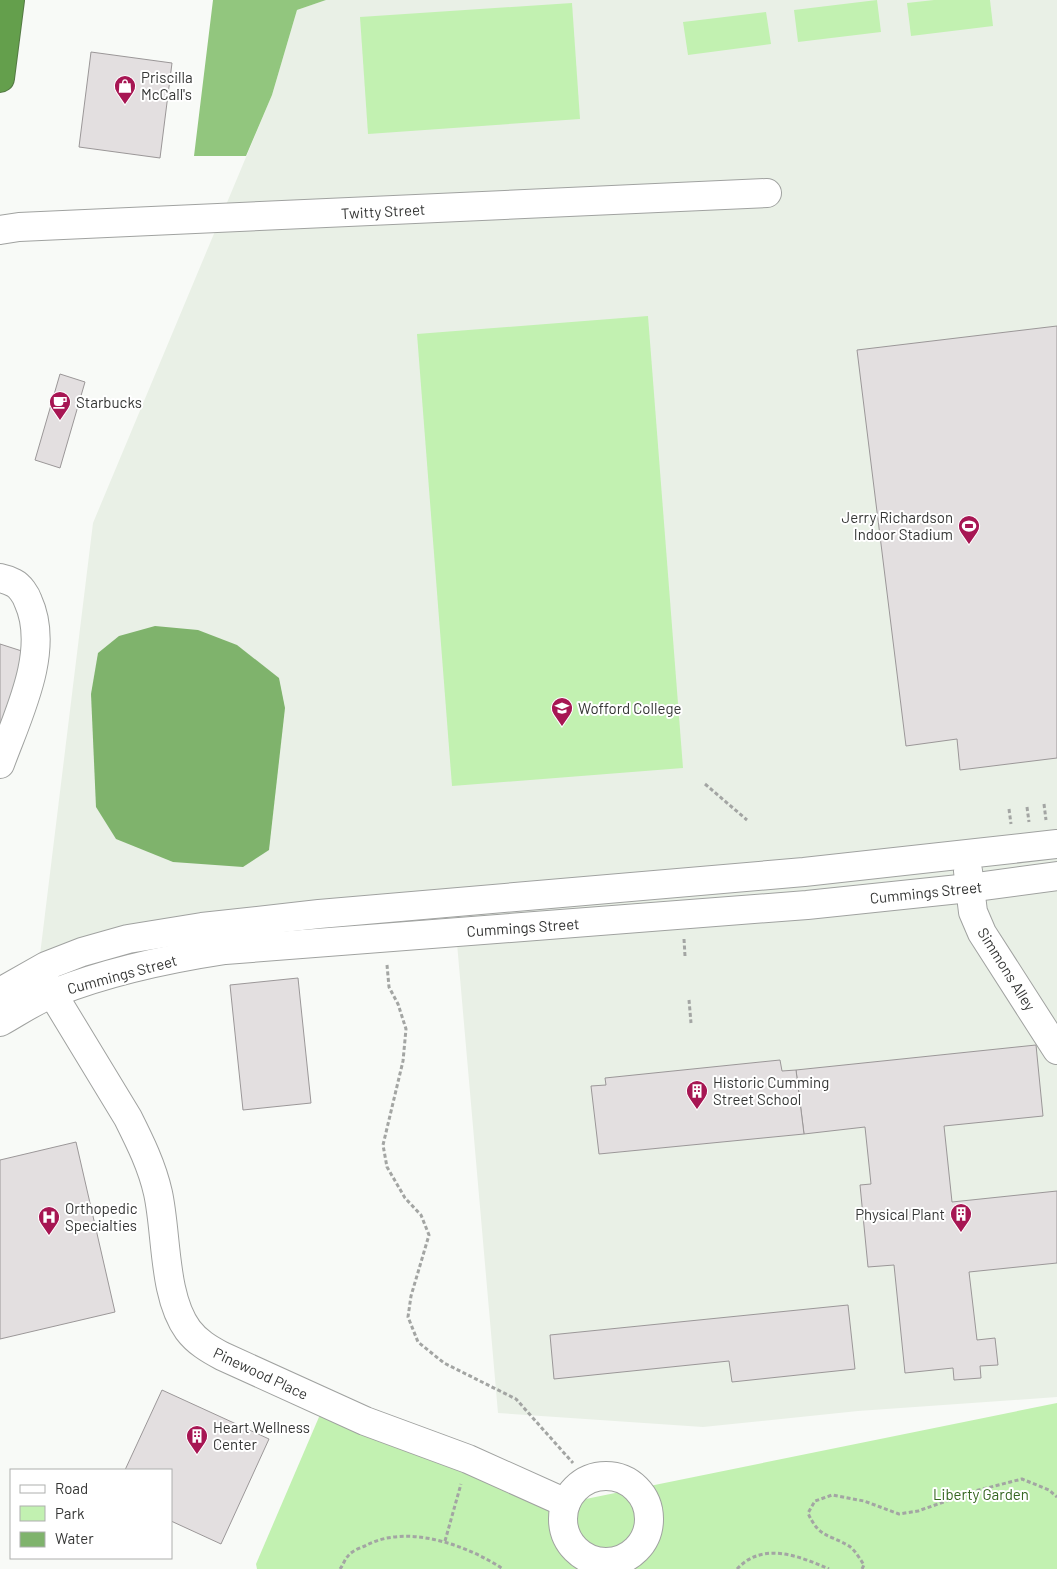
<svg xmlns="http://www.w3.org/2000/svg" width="1057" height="1569" viewBox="0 0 1057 1569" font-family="Barlow,sans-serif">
  <rect width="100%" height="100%" fill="#f8faf7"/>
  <polygon fill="#e9f0e6" points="326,0 1057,0 1057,1397 858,1411 703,1427 498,1413 456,932 38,971 93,523 272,95 297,10"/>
  <g fill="#c2f1b1">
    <polygon points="877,0 881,32 798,42 794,10"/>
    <polygon points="934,0 990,0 993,26 911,36 907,3"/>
    <polygon points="572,3 580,119 368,134 360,17"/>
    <polygon points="766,12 771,44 688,55 683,22"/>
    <polygon points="648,316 683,768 452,786 417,334"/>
    <polygon points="325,1403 566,1503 1057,1403 1057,1569 257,1569 256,1564"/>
  </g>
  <polygon fill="#92c67e" points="213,0 326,0 297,10 272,95 246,156 194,156"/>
  <polygon fill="#7fb36c" points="155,626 198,630 237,645 279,678 285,708 269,850 243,867 173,862 116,839 96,807 91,694 98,653 119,636"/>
  <g fill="#e3dfe0" stroke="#9b9798">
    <polygon points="91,52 172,63 160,158 79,147"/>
    <polygon points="1057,326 1057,758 960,770 957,739 906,746 857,350"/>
    <polygon points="60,374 85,382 60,468 35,460"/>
    <polygon points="0,644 28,653 0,736"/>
    <polygon points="298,978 311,1103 243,1110 230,985"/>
    <polygon points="1036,1045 1043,1116 944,1126 952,1202 1057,1191 1057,1263 969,1272 977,1340 995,1338 998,1365 980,1366 981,1378 954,1380 953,1368 905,1373 894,1265 868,1267 860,1185 871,1184 865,1127 804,1134 796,1070"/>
    <polygon points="780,1060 782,1071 796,1070 804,1134 599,1154 591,1086 606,1085 605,1078"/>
    <polygon points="76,1142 115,1312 0,1339 0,1160"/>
    <polygon points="848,1305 855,1369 732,1382 729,1361 554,1379 550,1335"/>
    <polygon points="162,1390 269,1439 221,1544 171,1521 171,1470 125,1470"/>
  </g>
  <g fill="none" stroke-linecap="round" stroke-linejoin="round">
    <g stroke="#a0a2a0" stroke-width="30">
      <g id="minor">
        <polyline points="0,230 19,227 767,193"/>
        <path d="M 0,578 C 5,579 10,581 14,583 C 20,586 26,595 28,601 C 51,651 17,717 0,764"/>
        <polyline points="968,871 973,912 982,933 1057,1050"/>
        <path d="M 43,978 L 128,1118 C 140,1142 152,1166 158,1193 C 167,1234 163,1296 188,1330 C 197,1342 209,1349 222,1356 L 365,1421 L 468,1459 L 566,1503"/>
        <polyline points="0,992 46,966 82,952 128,939 202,927 319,914 804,872 1057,844"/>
        <path d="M 0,1022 C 18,1012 35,1000 54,993 C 109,971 166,959 225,950 L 807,905 L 969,888 L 1057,876"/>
        <circle cx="606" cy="1519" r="43"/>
      </g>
    </g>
    <g stroke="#547a44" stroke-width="30">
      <polyline id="highway" points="0,78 10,0"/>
    </g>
    <g stroke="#a3a5a3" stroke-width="3" stroke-dasharray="4 2.5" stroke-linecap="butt">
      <polyline points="705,784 747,820"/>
      <polyline points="1044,804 1046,820"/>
      <polyline points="1027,807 1029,822"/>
      <polyline points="1009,809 1011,824"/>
      <polyline points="684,939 685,956"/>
      <polyline points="387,965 389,987 398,1004 406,1029 403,1061 383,1145 387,1167 405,1198 421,1215 429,1235 411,1296 408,1317 418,1342 444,1363 516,1399 573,1463"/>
      <polyline points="689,1000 691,1023"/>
      <polyline points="445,1541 461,1484"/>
      <path d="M 340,1569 C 343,1565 345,1559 348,1556 C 352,1551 359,1548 365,1546 C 406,1523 467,1545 503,1569"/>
      <path d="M 737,1569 C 763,1541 799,1556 829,1569"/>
      <path d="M 862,1569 L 864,1565 C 860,1559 855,1550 849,1546 C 829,1534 819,1538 808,1513 L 815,1501 L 832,1495 L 864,1501 L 899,1514 L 918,1511 L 975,1491 L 1022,1479 L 1049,1490 L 1057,1497"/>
    </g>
    <use href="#minor" stroke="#fff" stroke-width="28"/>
    <use href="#highway" stroke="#649f4c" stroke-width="28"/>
  </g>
  <defs>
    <g id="shop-pin" transform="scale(1.125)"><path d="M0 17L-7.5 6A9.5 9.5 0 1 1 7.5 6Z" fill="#a71653" stroke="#fff"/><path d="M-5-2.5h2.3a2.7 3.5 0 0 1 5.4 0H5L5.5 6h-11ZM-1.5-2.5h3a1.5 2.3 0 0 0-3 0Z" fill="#fff"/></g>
    <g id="cafe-pin" transform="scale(1.125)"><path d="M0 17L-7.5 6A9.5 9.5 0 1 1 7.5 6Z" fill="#a71653" stroke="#fff"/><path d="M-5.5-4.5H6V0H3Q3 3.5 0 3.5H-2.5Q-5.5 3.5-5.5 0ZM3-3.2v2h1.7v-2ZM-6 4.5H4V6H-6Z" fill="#fff"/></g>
    <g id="stadium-pin" transform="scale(1.125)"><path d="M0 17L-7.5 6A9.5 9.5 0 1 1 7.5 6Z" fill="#a71653" stroke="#fff"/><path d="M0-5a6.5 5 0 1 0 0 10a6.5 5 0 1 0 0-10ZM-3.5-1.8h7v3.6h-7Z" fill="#fff"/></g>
    <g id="university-pin" transform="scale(1.125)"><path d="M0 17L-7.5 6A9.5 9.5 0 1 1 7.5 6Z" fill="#a71653" stroke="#fff"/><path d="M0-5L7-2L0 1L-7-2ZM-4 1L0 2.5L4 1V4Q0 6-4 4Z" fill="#fff"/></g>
    <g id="building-pin" transform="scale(1.125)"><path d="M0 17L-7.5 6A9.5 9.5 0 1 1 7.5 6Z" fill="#a71653" stroke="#fff"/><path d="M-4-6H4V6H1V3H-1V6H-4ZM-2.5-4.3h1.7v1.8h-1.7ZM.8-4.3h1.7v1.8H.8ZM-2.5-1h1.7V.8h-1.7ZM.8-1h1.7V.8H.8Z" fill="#fff"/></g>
    <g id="hospital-pin" transform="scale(1.125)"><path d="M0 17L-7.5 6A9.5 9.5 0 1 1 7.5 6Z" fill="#a71653" stroke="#fff"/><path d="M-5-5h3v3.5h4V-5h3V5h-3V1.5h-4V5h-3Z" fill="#fff"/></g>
  </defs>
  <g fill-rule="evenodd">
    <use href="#shop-pin" x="125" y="86"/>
    <use href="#cafe-pin" x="60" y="402"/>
    <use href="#stadium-pin" x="969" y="526"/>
    <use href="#university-pin" x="562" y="708"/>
    <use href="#building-pin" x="697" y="1091"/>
    <use href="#building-pin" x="961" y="1214"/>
    <use href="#hospital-pin" x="49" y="1217"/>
    <use href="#building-pin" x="197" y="1436"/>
  </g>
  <g text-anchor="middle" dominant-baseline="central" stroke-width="4" stroke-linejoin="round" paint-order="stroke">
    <g font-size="15" fill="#353635" stroke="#fff" text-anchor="start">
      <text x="141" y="77">Priscilla<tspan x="141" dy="17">McCall's</tspan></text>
      <text x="76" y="402">Starbucks</text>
      <text x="953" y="517" text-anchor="end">Jerry Richardson<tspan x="953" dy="17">Indoor Stadium</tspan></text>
      <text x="578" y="708">Wofford College</text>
      <text x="713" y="1082">Historic Cumming<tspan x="713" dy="17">Street School</tspan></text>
      <text x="65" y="1208">Orthopedic<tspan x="65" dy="17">Specialties</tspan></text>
      <text x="945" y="1214" text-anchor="end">Physical Plant</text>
      <text x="213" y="1427">Heart Wellness<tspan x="213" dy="17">Center</tspan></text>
    </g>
    <g font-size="15" fill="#353635" stroke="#fff">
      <text transform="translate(383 211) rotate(-3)">Twitty Street</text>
      <text transform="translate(926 892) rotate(-6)">Cummings Street</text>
      <text transform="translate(523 927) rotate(-4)">Cummings Street</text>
      <text transform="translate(1007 969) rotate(58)">Simmons Alley</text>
      <text transform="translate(122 974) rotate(-15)">Cummings Street</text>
      <text transform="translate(261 1373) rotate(25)">Pinewood Place</text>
    </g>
    <g font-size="15" fill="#356620" stroke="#fff">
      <text x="981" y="1494">Liberty Garden</text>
    </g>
  </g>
  <rect x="10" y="1469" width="162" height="90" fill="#ffffff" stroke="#aeafae"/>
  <rect x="20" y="1485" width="25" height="8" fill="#ffffff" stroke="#aeafae"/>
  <text x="55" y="1494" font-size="15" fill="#353635">Road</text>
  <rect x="20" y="1506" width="25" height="15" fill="#c2f1b1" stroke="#aeafae"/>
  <text x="55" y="1519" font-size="15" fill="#353635">Park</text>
  <rect x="20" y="1532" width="25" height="15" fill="#7fb36c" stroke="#aeafae"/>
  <text x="55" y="1544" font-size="15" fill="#353635">Water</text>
</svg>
